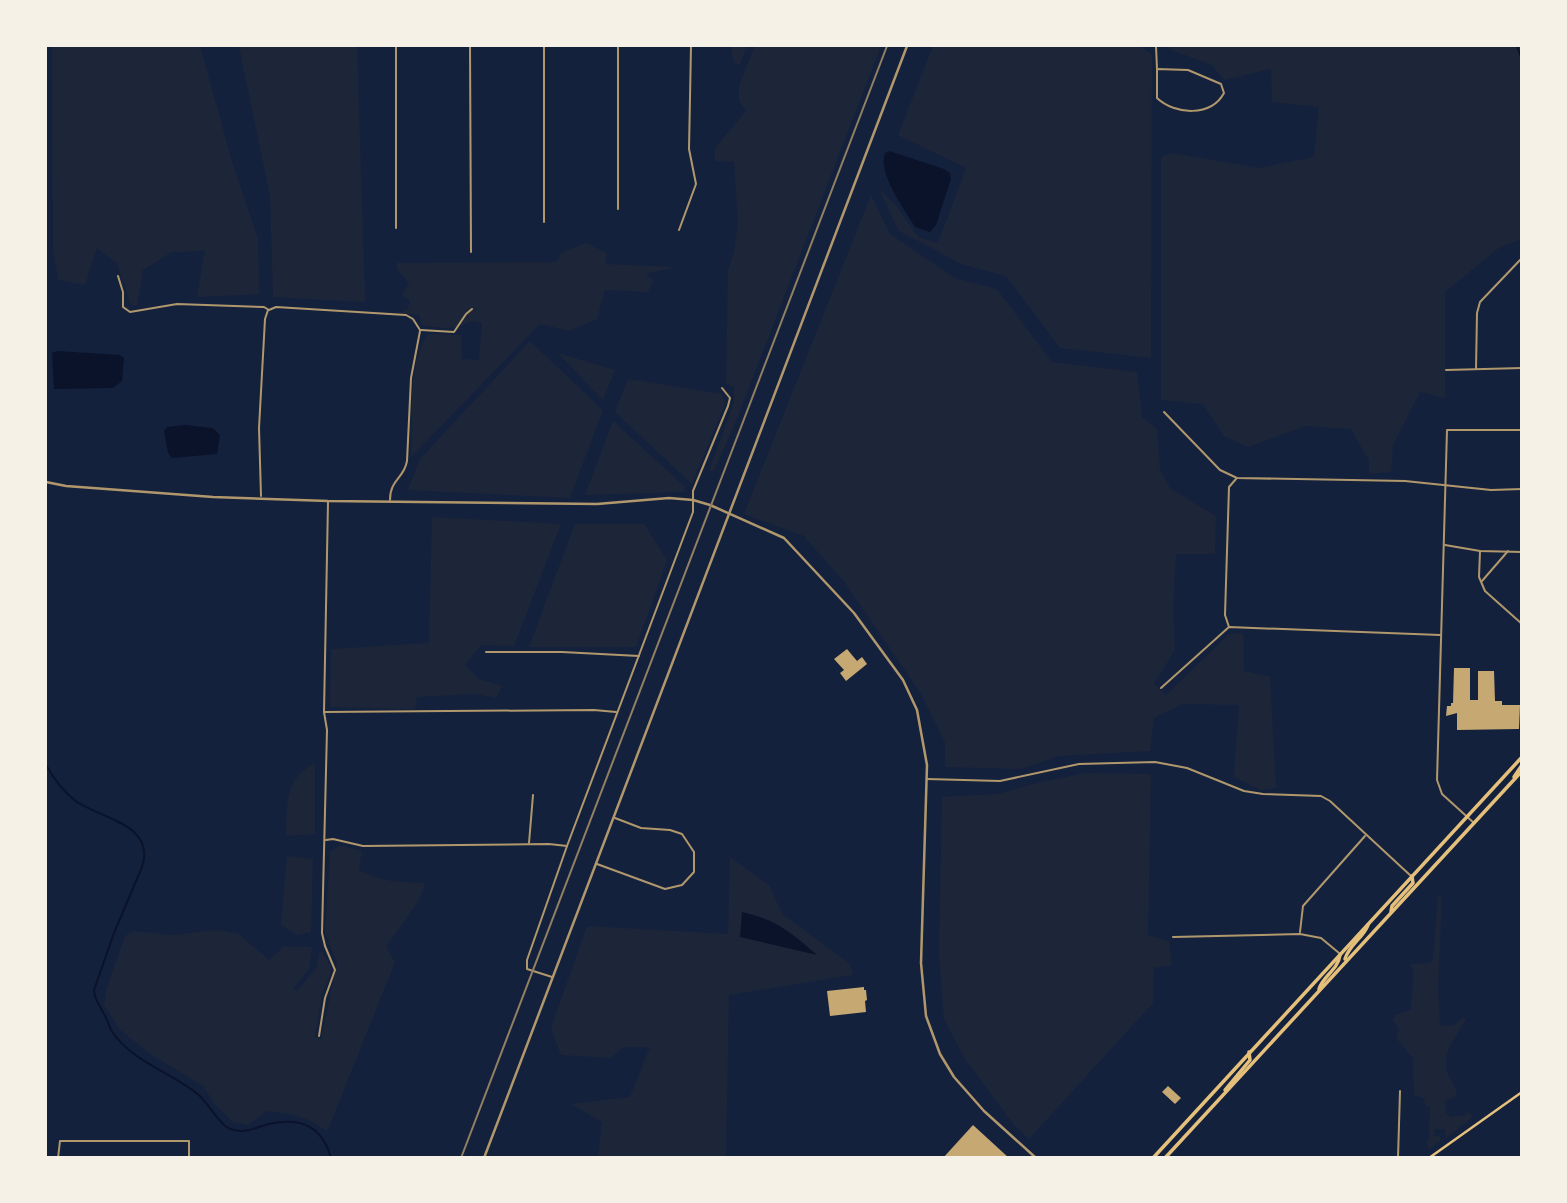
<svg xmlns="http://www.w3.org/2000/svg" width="1567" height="1203" viewBox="0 0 1567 1203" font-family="'Noto Sans',sans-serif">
  <rect width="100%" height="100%" fill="#14213d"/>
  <g fill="#1d2539">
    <polygon points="52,46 200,46 234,168 258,238 259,294 197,297 205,251 172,252 143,270 137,305 131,306 117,264 97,248 85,285 58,280 53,248"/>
    <polygon points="239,46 357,46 365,302 273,297 270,196"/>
    <polygon points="732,46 747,46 740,64 736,65 732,56"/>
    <polygon points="755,46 881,46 738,416 714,471 709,470 734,402 734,387 726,383 728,271 734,252 738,223 734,162 715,161 715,148 746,111 739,101 739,85"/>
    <polygon points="933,46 1140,46 1152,55 1151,358 1060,348 1006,276 961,264 898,230 879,188 898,208 918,237 938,243 966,168 898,135"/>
    <polygon points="1168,46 1521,46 1521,239 1500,247 1445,292 1445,398 1420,392 1393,445 1391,472 1369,474 1369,461 1351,429 1305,426 1248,447 1224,436 1203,404 1161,400 1161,157 1171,153 1259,168 1314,157 1319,107 1272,102 1271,69 1224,80 1212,65 1171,50"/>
    <polygon points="871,195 890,234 955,278 997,289 1052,362 1137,372 1142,417 1157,429 1160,470 1170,488 1216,516 1215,554 1176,554 1173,608 1175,650 1154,684 1166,695 1229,634 1243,633 1244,671 1270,677 1276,788 1261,790 1234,777 1239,705 1182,704 1154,718 1150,751 1058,756 1022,769 945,767 945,742 921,694 845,583 804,536 744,514"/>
    <path d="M 586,243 L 607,253 L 605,264 L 676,267 L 646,274 L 653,280 L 648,292 L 605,290 L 597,319 L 569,331 L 540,324 L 411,457 C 413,424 407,361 428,334 L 461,335 L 462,359 L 479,360 L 482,323 L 470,321 C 456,332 437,327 421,325 L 419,315 L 401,313 L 408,308 L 410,300 L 402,296 L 409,283 L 397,269 L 397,263 L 556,262 L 562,252 Z"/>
    <polygon points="530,341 603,410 570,498 408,490 420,459"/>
    <polygon points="558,353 615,370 603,400"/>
    <polygon points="628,379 722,394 725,404 692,484 615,412"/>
    <polygon points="613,421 685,487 684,492 585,495"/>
    <polygon points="432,517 561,524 514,646 481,645 465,665 479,679 502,686 496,698 475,694 417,697 415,709 330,707 331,649 429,643"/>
    <polygon points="575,524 644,524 667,560 636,647 529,647"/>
    <path d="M 315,763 L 315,834 L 286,836 C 287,805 284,779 315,763 Z"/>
    <polygon points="1086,773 1151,774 1148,935 1169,941 1172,965 1154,968 1153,1003 1029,1139 1014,1125 965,1059 944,1019 939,954 942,797 997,794 1041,782"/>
    <path d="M 340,845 L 362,851 L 359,870 C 380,882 401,882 425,883 L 419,900 L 386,947 L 395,962 L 327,1132 C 309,1116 290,1114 267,1111 L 248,1125 L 233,1122 L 216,1106 L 203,1086 L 152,1055 L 120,1030 L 104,1005 L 106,990 L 125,936 L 134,931 L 172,935 L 216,930 L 239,934 L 269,960 L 283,947 L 312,947 L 309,969 L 293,989 L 297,991 L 317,967 L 319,953 L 322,952 L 331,967 L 330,976 L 322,994 L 315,1037 L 321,1039 L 337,963 L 325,933 L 330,852 Z"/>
    <polygon points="287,856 313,859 311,932 297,935 281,925"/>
    <polygon points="730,857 770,886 782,914 850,964 853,975 729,995 726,1157 598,1157 602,1122 571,1104 630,1097 650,1047 623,1047 611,1058 561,1055 551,1028 587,926 728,934"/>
    <path d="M 1438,896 L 1442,898 L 1438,989 L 1440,1024 L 1442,1026 L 1454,1025 L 1464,1017 L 1466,1019 C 1459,1033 1444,1049 1446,1066 C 1446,1075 1454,1084 1457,1092 L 1455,1097 L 1445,1100 L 1446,1113 L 1451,1117 L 1465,1115 L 1469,1112 L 1473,1117 L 1446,1138 L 1445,1129 L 1435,1129 L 1434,1136 L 1440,1136 L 1440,1141 L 1429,1149 L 1426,1141 L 1429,1139 L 1430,1107 L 1425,1105 L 1424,1098 L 1414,1095 L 1413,1058 L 1396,1038 L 1399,1029 L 1393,1020 L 1395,1015 L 1411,1010 L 1414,972 L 1410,964 L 1429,963 L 1433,960 Z"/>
  </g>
  <g fill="#0b132b">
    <path d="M 889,151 L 944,169 L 950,173 L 951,179 L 936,225 L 930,232 L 915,227 C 905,210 877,173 885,153 Z"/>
    <polygon points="57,351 120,355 124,358 122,381 113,388 54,389 52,353"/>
    <polygon points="185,425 213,428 220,435 217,454 172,458 168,453 164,431 167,427"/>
    <path d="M 742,912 C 777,920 790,932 817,955 L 740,937 Z"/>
  </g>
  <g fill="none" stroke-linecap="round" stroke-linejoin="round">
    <g stroke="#0b132b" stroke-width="2">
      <polyline points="1517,46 1522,60"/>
      <path d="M 46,765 C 54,779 63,792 77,802 C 103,819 156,825 142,867 L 114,933 L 94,990 C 94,999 100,1006 104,1014 C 108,1020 109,1028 113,1033 C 134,1063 174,1073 200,1096 C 208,1104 221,1125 228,1128 C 244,1135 253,1128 269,1124 C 301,1117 322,1126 331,1158"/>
    </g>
  </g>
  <g fill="#c6a872">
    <polygon points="847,649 857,661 862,657 867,664 846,681 840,673 844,670 834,659"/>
    <polygon points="1454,668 1470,668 1470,700 1478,700 1478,671 1494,671 1495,701 1502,701 1502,705 1520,705 1519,729 1457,730 1457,713 1446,716 1447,706 1451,706 1451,703 1453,703"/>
    <polygon points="864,987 864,990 866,990 867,1000 865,1001 866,1012 830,1016 827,991"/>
    <polygon points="1168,1086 1181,1098 1175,1104 1162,1092"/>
    <polygon points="973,1125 1009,1158 943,1158"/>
  </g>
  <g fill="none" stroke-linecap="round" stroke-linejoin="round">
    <g stroke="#b1986c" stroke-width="2">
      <polyline points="396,46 396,228"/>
      <polyline points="470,46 471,252"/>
      <polyline points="544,46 544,222"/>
      <polyline points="618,46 618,209"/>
      <polyline points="1156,46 1157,69"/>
      <path d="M 1157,69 L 1188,70 L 1221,84 L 1224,93 C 1211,117 1175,115 1157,98 Z"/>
      <polyline points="679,230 696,184 689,149 691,46"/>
      <polyline points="118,276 123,292 123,307 130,312 177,304 264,307 269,310 276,307 406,315 413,319 420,330"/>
      <polyline points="421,330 454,332 466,314 472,309"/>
      <polyline points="1476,369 1477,313 1480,302 1522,258"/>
      <polyline points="1446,370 1522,368"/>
      <polyline points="1164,412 1220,470 1237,478 1405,481 1491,490 1522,489"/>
      <polyline points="261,496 259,428 265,319 268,310"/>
      <path d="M 390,500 C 390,479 404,479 407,461 L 411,378 L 420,331"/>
      <polyline points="1445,545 1480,551 1522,552"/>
      <polyline points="1480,551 1479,577 1485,591 1522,624"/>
      <polyline points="1482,581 1508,551"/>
      <polyline points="1229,627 1225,615 1229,487 1236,479"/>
      <polyline points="486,652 562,652 639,656"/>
      <polyline points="1161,688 1229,627 1440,635"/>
      <polyline points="324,712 594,710 616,712"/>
      <polyline points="927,779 1000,781 1079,764 1155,762 1187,768 1244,791 1263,794 1321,796 1330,801 1411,876"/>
      <polyline points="1474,823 1442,794 1437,780 1447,430 1522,430"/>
      <polyline points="326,840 333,839 363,846 549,844 567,846"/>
      <polyline points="529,843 533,795"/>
      <polyline points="597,864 665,889 682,885 694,872 694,852 682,834 670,830 641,828 615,818"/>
      <polyline points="1300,932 1303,906 1365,836"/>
      <polyline points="1173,937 1300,934 1321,938 1339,953"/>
      <polyline points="552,977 527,969 527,960 567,846 693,512 693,491 728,406 730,398 722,388"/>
      <polyline points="319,1036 325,998 335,970 325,946 322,933 327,730 324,712 328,502"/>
      <polyline points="58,1158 60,1141 189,1141 189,1158"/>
      <polyline points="1398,1158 1400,1091"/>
    </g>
    <g stroke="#b1986c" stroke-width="2.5">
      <polyline points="46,482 66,486 213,497 328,501 597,504 669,498 693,500 710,505 784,538 854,613 903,680 917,710 927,765 921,963 926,1016 940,1054 954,1077 984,1111 1036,1158"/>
      <polyline points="484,1158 907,46"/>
    </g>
    <polyline stroke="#e5c07b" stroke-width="2.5" points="1429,1158 1522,1092"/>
    <g stroke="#e5c07b" stroke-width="3.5">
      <polyline points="1514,777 1522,765"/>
      <polyline points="1391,911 1392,906 1413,883 1412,876"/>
      <path d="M 1345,959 C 1349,945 1363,938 1368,925"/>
      <path d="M 1319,989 C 1323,976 1338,970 1340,955"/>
      <polyline points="1225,1090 1250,1060 1249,1052"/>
      <polyline points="1153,1158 1522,757"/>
      <polyline points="1165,1158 1522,771"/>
    </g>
    <polyline stroke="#918062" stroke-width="2" points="461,1158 887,46"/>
  </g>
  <rect width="1567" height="1203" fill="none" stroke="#f6f1e7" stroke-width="94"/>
</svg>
